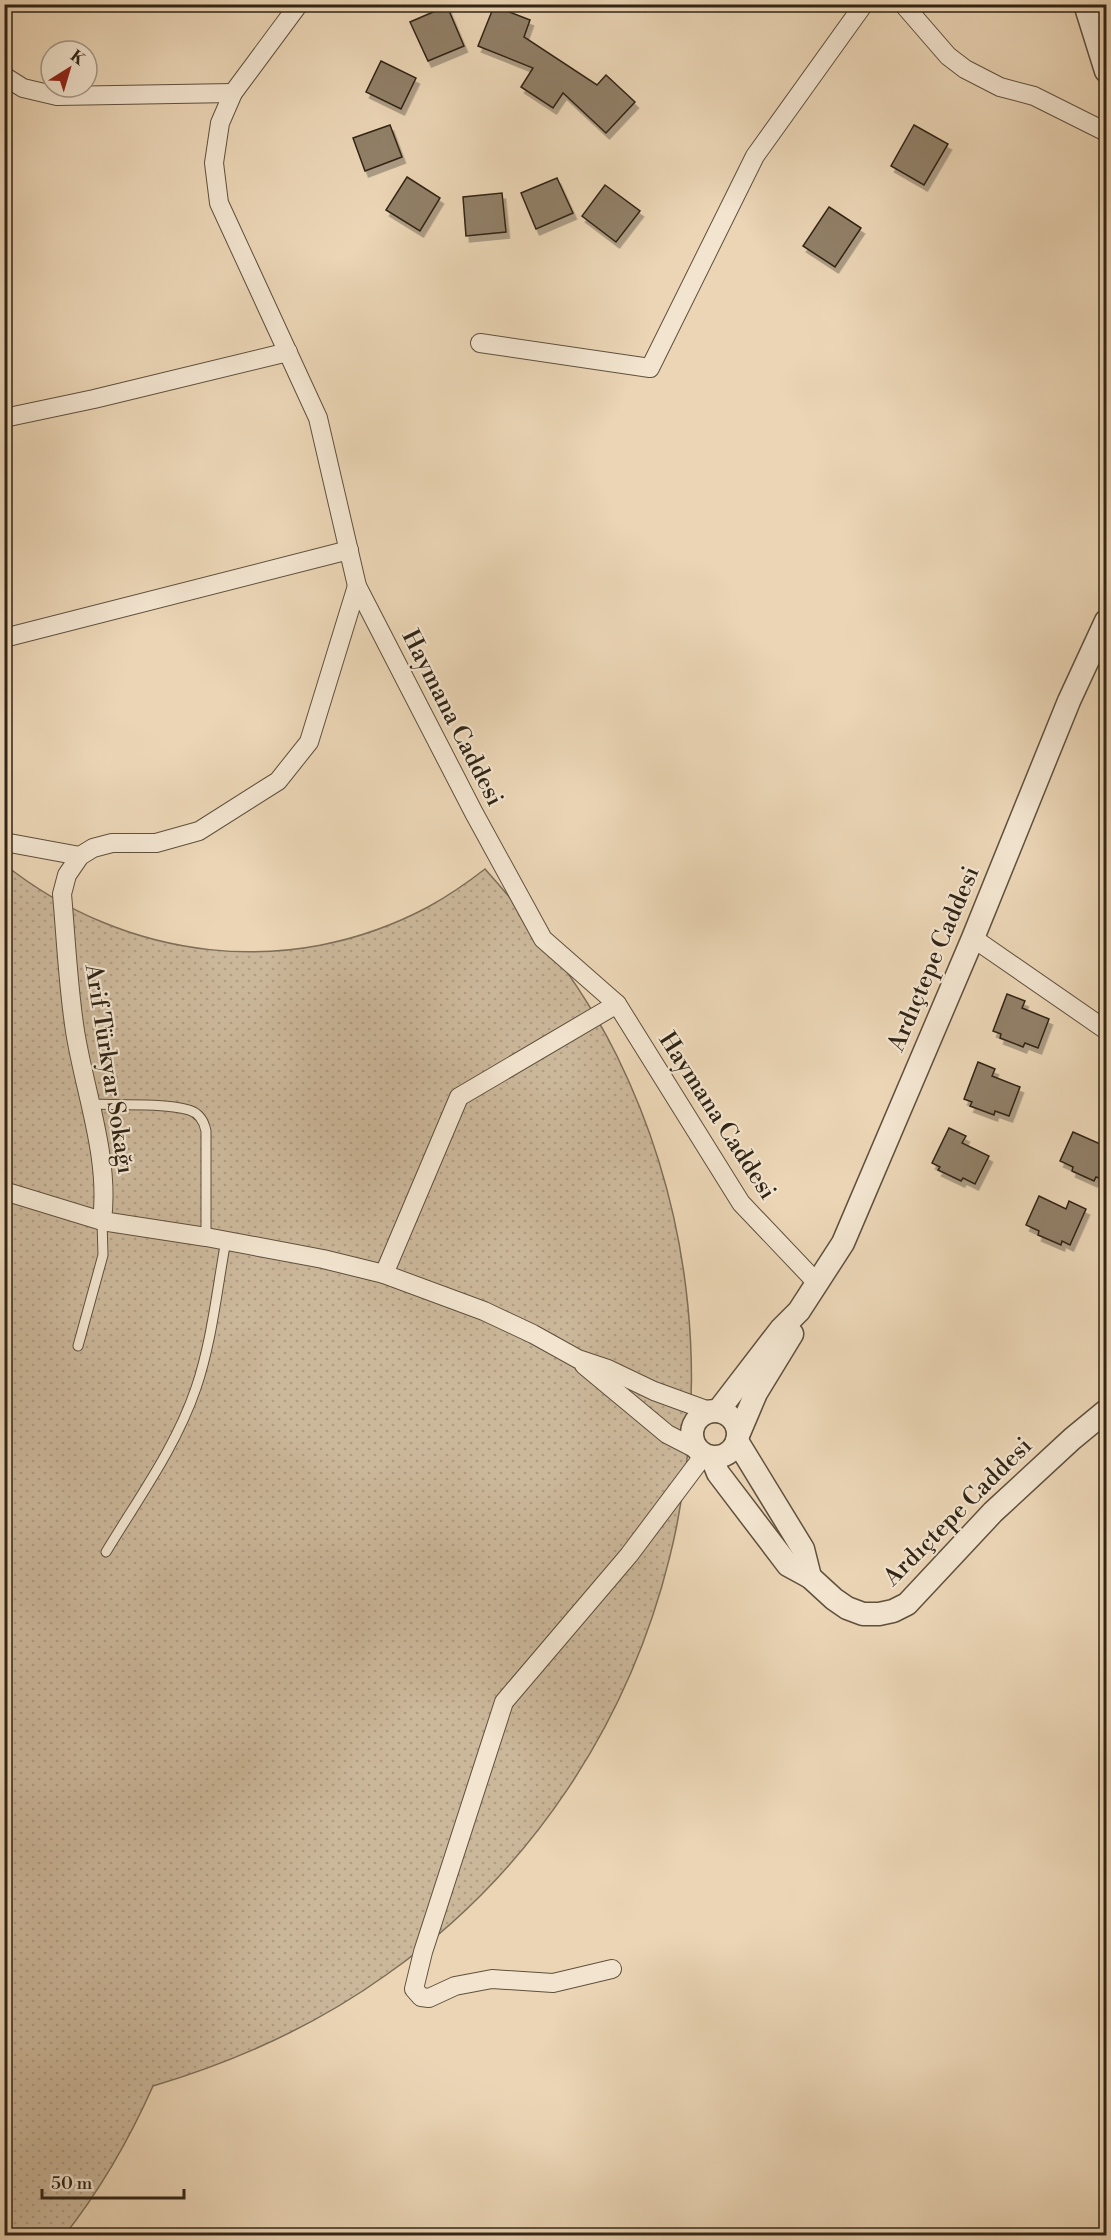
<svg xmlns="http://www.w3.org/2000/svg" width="1111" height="2240" viewBox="0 0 1111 2240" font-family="'Libre Bodoni',serif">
  <defs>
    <pattern id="grass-dots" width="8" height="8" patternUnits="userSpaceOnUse" patternTransform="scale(1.5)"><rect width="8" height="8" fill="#cbb79a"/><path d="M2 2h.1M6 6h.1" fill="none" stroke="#af9d84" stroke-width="1.8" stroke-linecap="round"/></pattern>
    <filter id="shadow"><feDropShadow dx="3.5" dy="6" stdDeviation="0" flood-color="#0004"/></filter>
  </defs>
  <rect width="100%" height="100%" fill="#ebd5b5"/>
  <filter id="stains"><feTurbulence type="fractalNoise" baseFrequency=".00333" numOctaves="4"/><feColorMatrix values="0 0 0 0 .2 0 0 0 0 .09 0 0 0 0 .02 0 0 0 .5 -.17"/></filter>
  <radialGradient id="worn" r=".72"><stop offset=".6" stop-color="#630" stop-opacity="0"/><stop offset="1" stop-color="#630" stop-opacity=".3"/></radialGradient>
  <path fill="url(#grass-dots)" stroke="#7e6e58" stroke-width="1.5" d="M 4,864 C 126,961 289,981 428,907 C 448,896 467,883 485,869 C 536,926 583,987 617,1056 C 773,1374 678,1770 386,1975 C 315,2026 237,2061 153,2086 C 129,2140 101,2189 64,2236 L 4,2235 Z"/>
  <g fill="#918068" stroke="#302415" stroke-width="1.5" filter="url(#shadow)">
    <polygon points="447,6 464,46 428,61 410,22"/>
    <polygon points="494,6 530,20 524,37 597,85 606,75 635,102 606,133 563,93 553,108 521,87 533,68 478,46"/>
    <polygon points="381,61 416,78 401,109 366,92"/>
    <polygon points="390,125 402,157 365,171 353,138"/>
    <polygon points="914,125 948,144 924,185 891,166"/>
    <polygon points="407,177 440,198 420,231 386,210"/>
    <polygon points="557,178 573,213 536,229 521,193"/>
    <polygon points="605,185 640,211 616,242 582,216"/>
    <polygon points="502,193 506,232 466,236 463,197"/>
    <polygon points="829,207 861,228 835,267 803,246"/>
    <polygon points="1007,994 1025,1001 1022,1008 1049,1019 1038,1048 1025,1043 1023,1047 1000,1038 1001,1034 993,1031"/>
    <polygon points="978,1062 995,1069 992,1076 1020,1087 1009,1116 995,1111 994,1115 970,1106 972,1102 964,1099"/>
    <polygon points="949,1128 966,1136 962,1143 989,1156 975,1184 963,1178 961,1181 938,1170 940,1167 932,1163"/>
    <polygon points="1073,1132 1107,1147 1107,1181 1096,1177 1094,1181 1072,1171 1073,1167 1060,1161"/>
    <polygon points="1039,1196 1066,1209 1069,1201 1086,1209 1070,1245 1062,1241 1061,1245 1038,1235 1039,1231 1026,1225"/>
  </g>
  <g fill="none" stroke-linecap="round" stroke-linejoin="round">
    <g stroke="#5f503d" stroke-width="11">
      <g id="service">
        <path d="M 89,1104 C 116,1105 164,1103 189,1110 C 199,1113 204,1121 206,1131 L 206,1237"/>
        <polyline points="78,1346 103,1255 102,1221"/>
        <path d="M 106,1552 C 138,1499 176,1447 196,1388 C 212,1341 217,1289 226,1240"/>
      </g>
    </g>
    <g stroke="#5f503d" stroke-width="20">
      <g id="minor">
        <polyline points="299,4 233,93 220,123 214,163 219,203 318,418 357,586 474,813 543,939 617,1004 741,1203 818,1284"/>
        <polyline points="903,4 948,56 965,69 1000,87 1034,96 1106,132"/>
        <polyline points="4,76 23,88 57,96 233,93"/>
        <polyline points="480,343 650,368 755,156 864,4"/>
        <polyline points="4,418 94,399 288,352"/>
        <polyline points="4,638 349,550"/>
        <polyline points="4,842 80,856"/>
        <polyline points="973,938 1106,1030"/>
        <polyline points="4,1191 102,1221 206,1237 323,1259 384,1274 484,1311 533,1334 578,1359 608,1369 654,1391 709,1411"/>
        <path d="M 102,1221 C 110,1157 85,1094 75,1031 C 68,986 66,939 62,894 L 67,875 L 80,856 L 93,848 L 112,843 L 156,843 L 199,831 L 278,781 L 309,742 L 357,586"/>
        <polyline points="384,1274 459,1097 617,1004"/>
        <polyline points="584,1365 667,1434 698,1450"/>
        <polyline points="612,1969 553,1983 492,1979 455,1986 429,1998 421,1997 414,1989 423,1952 504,1702 629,1555 704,1455"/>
      </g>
    </g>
    <g stroke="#5f503d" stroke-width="25">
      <g id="tertiary">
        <polyline points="1085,4 1106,71"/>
        <circle cx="715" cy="1434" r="23"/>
        <polyline points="718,1411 781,1329 799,1311 843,1243 973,938 1069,701 1106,621"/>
        <polyline points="739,1433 756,1393 792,1334"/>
        <polyline points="737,1441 803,1549 810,1577"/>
        <polyline points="712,1458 718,1473 788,1565 810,1577 834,1599 847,1608 863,1614 879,1614 893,1611 907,1604 993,1512 1072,1439 1106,1411"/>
      </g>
    </g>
    <use href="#service" stroke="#f2e4cf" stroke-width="9"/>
    <use href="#minor" stroke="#f2e4cf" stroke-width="18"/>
    <use href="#tertiary" stroke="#f2e4cf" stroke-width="22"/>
  </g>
  <g text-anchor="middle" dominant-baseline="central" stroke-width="4.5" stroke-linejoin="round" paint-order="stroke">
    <g font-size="24" fill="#302415" stroke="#f2e4cf">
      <text transform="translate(452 718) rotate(63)">Haymana Caddesi</text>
      <text transform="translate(934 959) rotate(-67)">Ardıçtepe Caddesi</text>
      <text transform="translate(109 1069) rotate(81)">Arif Türkyar Sokağı</text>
      <text transform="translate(717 1116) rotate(57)">Haymana Caddesi</text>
      <text transform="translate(958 1512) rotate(-45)">Ardıçtepe Caddesi</text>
    </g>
  </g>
  <rect width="1111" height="2240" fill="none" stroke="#ebd5b5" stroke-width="24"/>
  <rect x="6" y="6" width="1099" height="2228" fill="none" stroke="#302415" stroke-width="3"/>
  <rect x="12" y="12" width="1087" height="2216" fill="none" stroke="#302415" stroke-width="1.5"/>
  <g transform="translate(69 69) rotate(37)"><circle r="28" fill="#f2e4cf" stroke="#a49785" stroke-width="1.5"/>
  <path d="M0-4.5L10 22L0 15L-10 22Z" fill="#8f2418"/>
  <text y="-9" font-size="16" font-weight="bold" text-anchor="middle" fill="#302415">K</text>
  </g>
  <path d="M42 2189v9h142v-9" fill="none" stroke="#302415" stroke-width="3"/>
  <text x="51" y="2189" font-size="18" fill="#302415" stroke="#f2e4cf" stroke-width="4.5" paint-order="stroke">50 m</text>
  <rect width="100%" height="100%" filter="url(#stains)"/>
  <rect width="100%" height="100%" fill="url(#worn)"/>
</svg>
